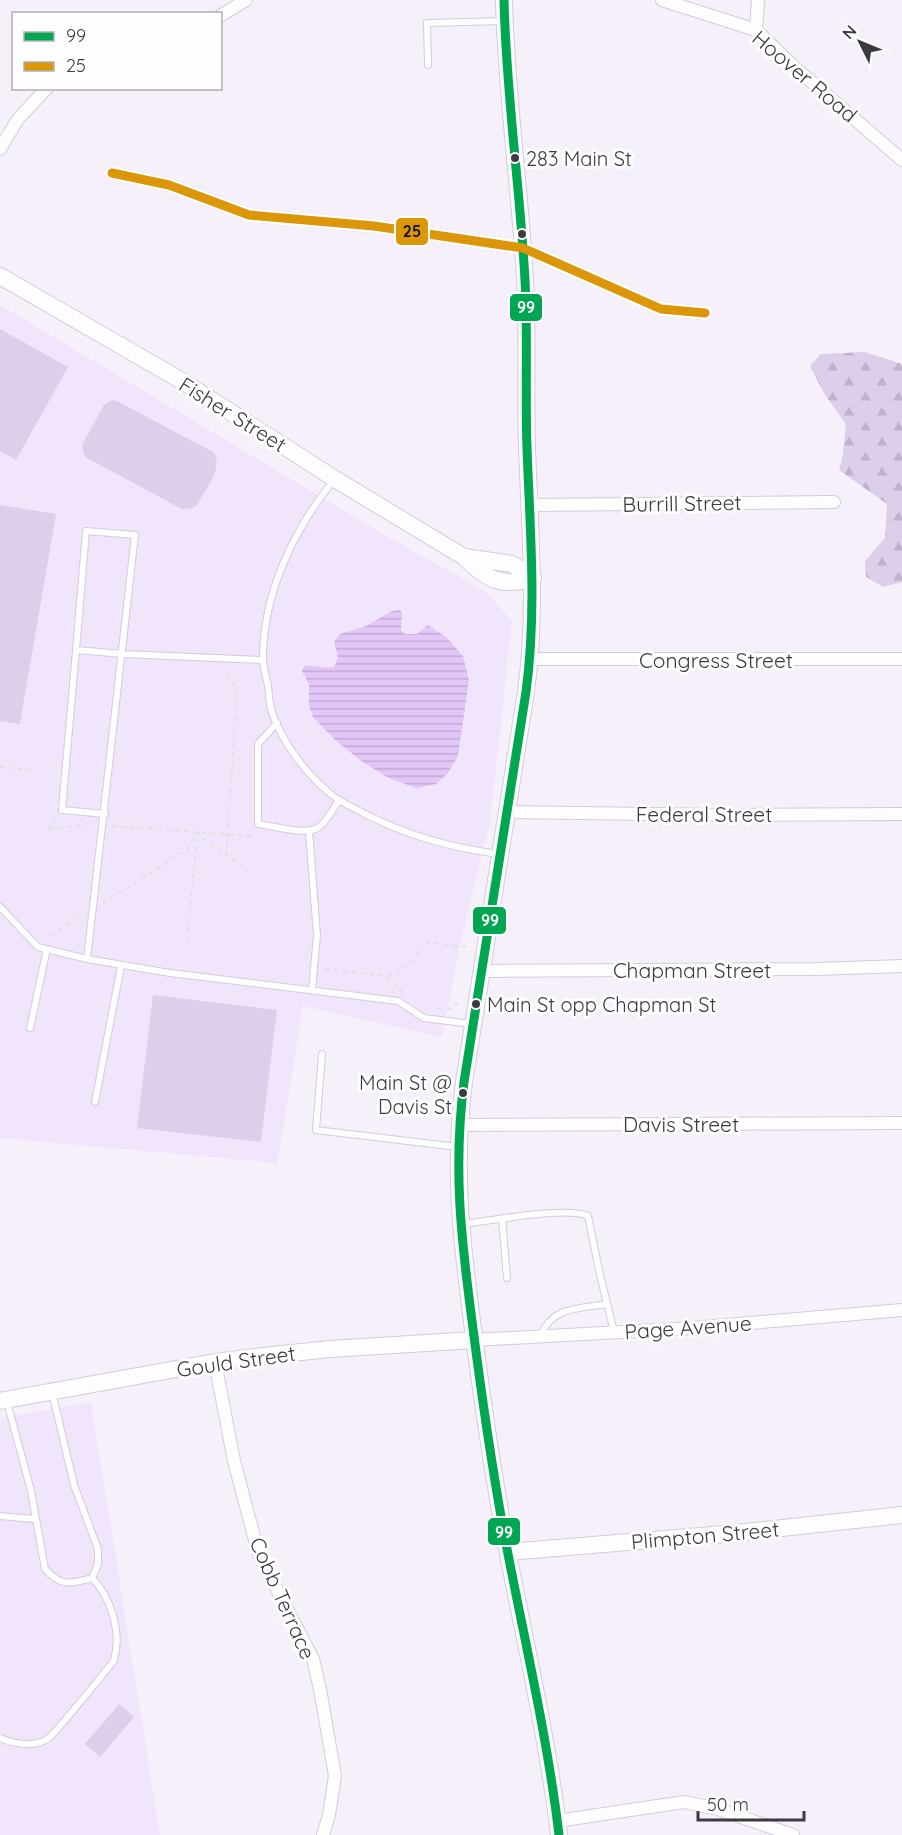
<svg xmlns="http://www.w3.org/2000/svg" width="902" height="1835" viewBox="0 0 902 1835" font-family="Quicksand,sans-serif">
  <defs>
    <pattern id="forest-firs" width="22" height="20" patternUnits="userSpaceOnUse" patternTransform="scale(1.5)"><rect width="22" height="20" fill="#ddceea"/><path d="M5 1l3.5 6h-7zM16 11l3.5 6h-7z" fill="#bfb2ca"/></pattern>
    <pattern id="water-rules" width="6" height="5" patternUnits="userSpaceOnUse" patternTransform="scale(1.5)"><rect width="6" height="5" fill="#e1c6f7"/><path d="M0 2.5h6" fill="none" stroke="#c2abd5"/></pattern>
  </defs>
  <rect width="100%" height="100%" fill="#f5f0fa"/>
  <g fill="#f1e5fc">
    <polygon points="0,305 390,538 486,592 512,621 490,823 461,939 442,1037 303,1006 277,1163 0,1138"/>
    <polygon points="91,1402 160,1835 0,1835 0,1418"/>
  </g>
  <g fill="#ddceea">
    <polygon points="0,329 68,367 16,460 0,451"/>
    <path d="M 112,400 L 117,401 L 213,452 C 225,467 205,490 197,505 L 193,508 L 182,509 L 87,458 L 84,454 L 82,445 L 104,405 Z"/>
    <polygon points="0,505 56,514 20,724 0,721"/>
    <polygon points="153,995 277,1010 261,1142 137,1128"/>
    <polygon points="119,1704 134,1717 100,1757 85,1744"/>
  </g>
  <polygon fill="url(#forest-firs)" points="865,352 902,364 902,582 883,587 866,577 865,561 885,538 887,504 839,470 843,454 846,424 825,395 810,366 821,354"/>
  <path fill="url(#water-rules)" d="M 400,610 L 402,613 L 401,630 L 405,634 L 417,634 L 428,625 L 446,637 L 463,656 L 469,680 L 458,756 L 448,773 L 436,784 L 416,788 L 389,778 L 364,763 L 335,740 L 313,717 L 309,706 L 309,684 L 302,671 L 304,666 C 315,665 323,669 334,667 L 338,657 L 334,642 L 340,634 L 366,626 L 392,611 Z"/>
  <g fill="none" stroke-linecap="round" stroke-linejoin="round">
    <g stroke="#d2cdd7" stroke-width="8">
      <g id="lane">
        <polyline points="428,65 427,23 504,21"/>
        <path d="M 334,480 C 294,529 263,593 263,658 C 263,667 266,677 268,685 C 269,694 269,704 272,712 C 282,743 308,776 333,796 C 342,803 355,808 365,814 C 408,836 451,848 499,854"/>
        <polyline points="76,650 86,531 135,535 87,959 170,973 398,1001 424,1018 472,1024"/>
        <path d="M 277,723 L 258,744 L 258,824 C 273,826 307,836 319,827 C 328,820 333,809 339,800"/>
        <polyline points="105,814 62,810 76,650 123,654 262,660"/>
        <polyline points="309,831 317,935 312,990"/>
        <polyline points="0,907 38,947 87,959"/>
        <polyline points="30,1028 47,949"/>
        <polyline points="322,1054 316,1130 458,1147"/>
        <polyline points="95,1102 121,966"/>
        <polyline points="502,1219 507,1278"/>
        <path d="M 463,1224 C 489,1221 568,1206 588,1216 L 600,1275 L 614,1332"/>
        <path d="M 540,1336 C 553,1306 578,1309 607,1304"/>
        <path d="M 7,1402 L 31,1491 L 45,1569 C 61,1587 71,1584 92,1578 L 98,1564 L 98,1549 L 74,1485 L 52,1392"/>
        <polyline points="0,1516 34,1519"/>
        <path d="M 0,1738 C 14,1744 35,1748 49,1738 C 55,1733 112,1664 114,1660 C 122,1633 111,1597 92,1578"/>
      </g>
    </g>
    <g stroke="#d2cdd7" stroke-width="14">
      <g id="street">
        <polyline points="662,0 756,30 792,65 902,160"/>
        <polyline points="220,16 246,0"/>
        <polyline points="756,30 758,0"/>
        <polyline points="0,149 18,119 47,88"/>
        <polyline points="112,173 169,185 249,215 374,226 523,248 661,309 705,313"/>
        <polyline points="530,505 834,502"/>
        <polyline points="531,659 902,659"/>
        <polyline points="507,812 719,815 902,814"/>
        <polyline points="482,971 817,969 902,966"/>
        <polyline points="459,1125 902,1123"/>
        <polyline points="474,1340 693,1328 902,1310"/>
        <polyline points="215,1362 234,1461 259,1555 313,1659 320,1689 335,1776 329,1815 323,1835"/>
        <polyline points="557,1821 684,1802 718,1809 793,1835"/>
      </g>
    </g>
    <g stroke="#d2cdd7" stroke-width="18">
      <g id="secondary">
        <path d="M 504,0 C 506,94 520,187 525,280 C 528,336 525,392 527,448 C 530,530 537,611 526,692 L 464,1082 C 453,1168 461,1237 472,1321 C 482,1399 493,1477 508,1554 C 526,1647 548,1741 559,1835"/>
        <path d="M 0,276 L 182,381 L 335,479 L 464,557 C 487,580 502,588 533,578"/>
        <polyline points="464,557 512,564 533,578"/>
        <polyline points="0,1401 215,1362 263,1356 330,1349 474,1340"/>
        <polyline points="508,1552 736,1533 902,1515"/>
      </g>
    </g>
    <g stroke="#e1e0e3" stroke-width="2" stroke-dasharray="4.5 4.5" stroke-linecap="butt">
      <polyline points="0,767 31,770"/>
      <polyline points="57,819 47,830 88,824"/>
      <polyline points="112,826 251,836"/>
      <polyline points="197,832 206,841 250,872"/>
      <polyline points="226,855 237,691 228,676 227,668"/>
      <polyline points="103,903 188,849 197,832"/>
      <polyline points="51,936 80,917"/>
      <polyline points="187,941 197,835"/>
      <polyline points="325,969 388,976 402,992"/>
      <polyline points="388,976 414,961 423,942 470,947"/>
      <polyline points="438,1008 450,1009 462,999"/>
    </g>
    <use href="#lane" stroke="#fefdfe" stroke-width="6"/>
    <use href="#street" stroke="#fefdfe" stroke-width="12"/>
    <use href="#secondary" stroke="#fefdfe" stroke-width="16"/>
    <g stroke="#fefefe" stroke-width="14">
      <path id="bus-1" d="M 504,0 C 506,94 520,187 525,280 C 528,336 525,392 527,448 C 530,530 537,611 526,692 L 464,1082 C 453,1168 461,1237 472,1321 C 482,1399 493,1477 508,1554 C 526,1647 548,1741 559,1835"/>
    </g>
    <g stroke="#fefefe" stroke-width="14">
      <polyline id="bus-2" points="112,173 169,185 249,215 374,226 523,248 661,309 705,313"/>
    </g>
    <use href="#bus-1" stroke="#00a651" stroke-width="9"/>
    <use href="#bus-2" stroke="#db960a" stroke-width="9"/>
  </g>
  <g fill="#3e3842" stroke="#fefefe" stroke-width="2">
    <circle cx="515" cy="158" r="5"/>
    <circle cx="522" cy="234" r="5"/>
    <circle cx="476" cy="1004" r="5"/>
    <circle cx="463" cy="1093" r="5"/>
  </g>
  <g text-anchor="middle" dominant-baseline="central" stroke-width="6" stroke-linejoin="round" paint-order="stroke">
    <g font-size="20" fill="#3e3842" stroke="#fefefe" text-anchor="start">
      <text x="526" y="158">283 Main St</text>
      <text x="487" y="1004">Main St opp Chapman St</text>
      <text x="452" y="1082" text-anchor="end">Main St @<tspan x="452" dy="24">Davis St</tspan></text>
    </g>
    <g font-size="21" fill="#3e3842" stroke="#fefefe">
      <text transform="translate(805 76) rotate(40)">Hoover Road</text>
      <text transform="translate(233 414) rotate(32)">Fisher Street</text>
      <text transform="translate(682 503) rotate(-1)">Burrill Street</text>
      <text x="716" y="660">Congress Street</text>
      <text x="704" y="814">Federal Street</text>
      <text x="692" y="970">Chapman Street</text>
      <text x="681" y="1124">Davis Street</text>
      <text transform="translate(688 1327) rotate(-4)">Page Avenue</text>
      <text transform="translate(236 1361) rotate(-8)">Gould Street</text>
      <text transform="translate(705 1535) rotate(-5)">Plimpton Street</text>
      <text transform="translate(283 1598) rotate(66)">Cobb Terrace</text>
    </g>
  </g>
  <g stroke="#fefefe" stroke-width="2">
    <rect x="395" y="217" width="34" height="29" rx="6" fill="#db960a"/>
    <rect x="509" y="293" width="34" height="29" rx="6" fill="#00a651"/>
    <rect x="472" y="906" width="35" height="29" rx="6" fill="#00a651"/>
    <rect x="487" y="1517" width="34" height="29" rx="6" fill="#00a651"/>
  </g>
  <g font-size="16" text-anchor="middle" font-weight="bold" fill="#fff">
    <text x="526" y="313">99</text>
    <text x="490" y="926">99</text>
    <text x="504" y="1538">99</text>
  </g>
  <g font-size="16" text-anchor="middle" font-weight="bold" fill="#111">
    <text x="412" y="237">25</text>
  </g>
  <rect x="12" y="12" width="210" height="78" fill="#fefefe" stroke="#b1afb3" stroke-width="1.5"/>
  <rect x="24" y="32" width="30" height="9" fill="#00a651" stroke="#b1afb3" stroke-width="1.5"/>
  <text x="66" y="42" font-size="18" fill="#3e3842">99</text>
  <rect x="24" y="62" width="30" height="9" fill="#db960a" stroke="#b1afb3" stroke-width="1.5"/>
  <text x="66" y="72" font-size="18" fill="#3e3842">25</text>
  <g transform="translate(860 42) rotate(313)" stroke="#fefefe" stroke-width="4.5" paint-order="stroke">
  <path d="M0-4.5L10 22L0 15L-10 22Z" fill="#3e3842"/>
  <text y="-9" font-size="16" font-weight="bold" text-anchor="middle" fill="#3e3842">N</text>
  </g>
  <path d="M698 1811v9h106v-9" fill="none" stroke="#3e3842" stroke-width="3"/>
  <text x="707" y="1811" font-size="18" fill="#3e3842" stroke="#fefefe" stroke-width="4.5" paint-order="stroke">50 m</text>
</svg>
